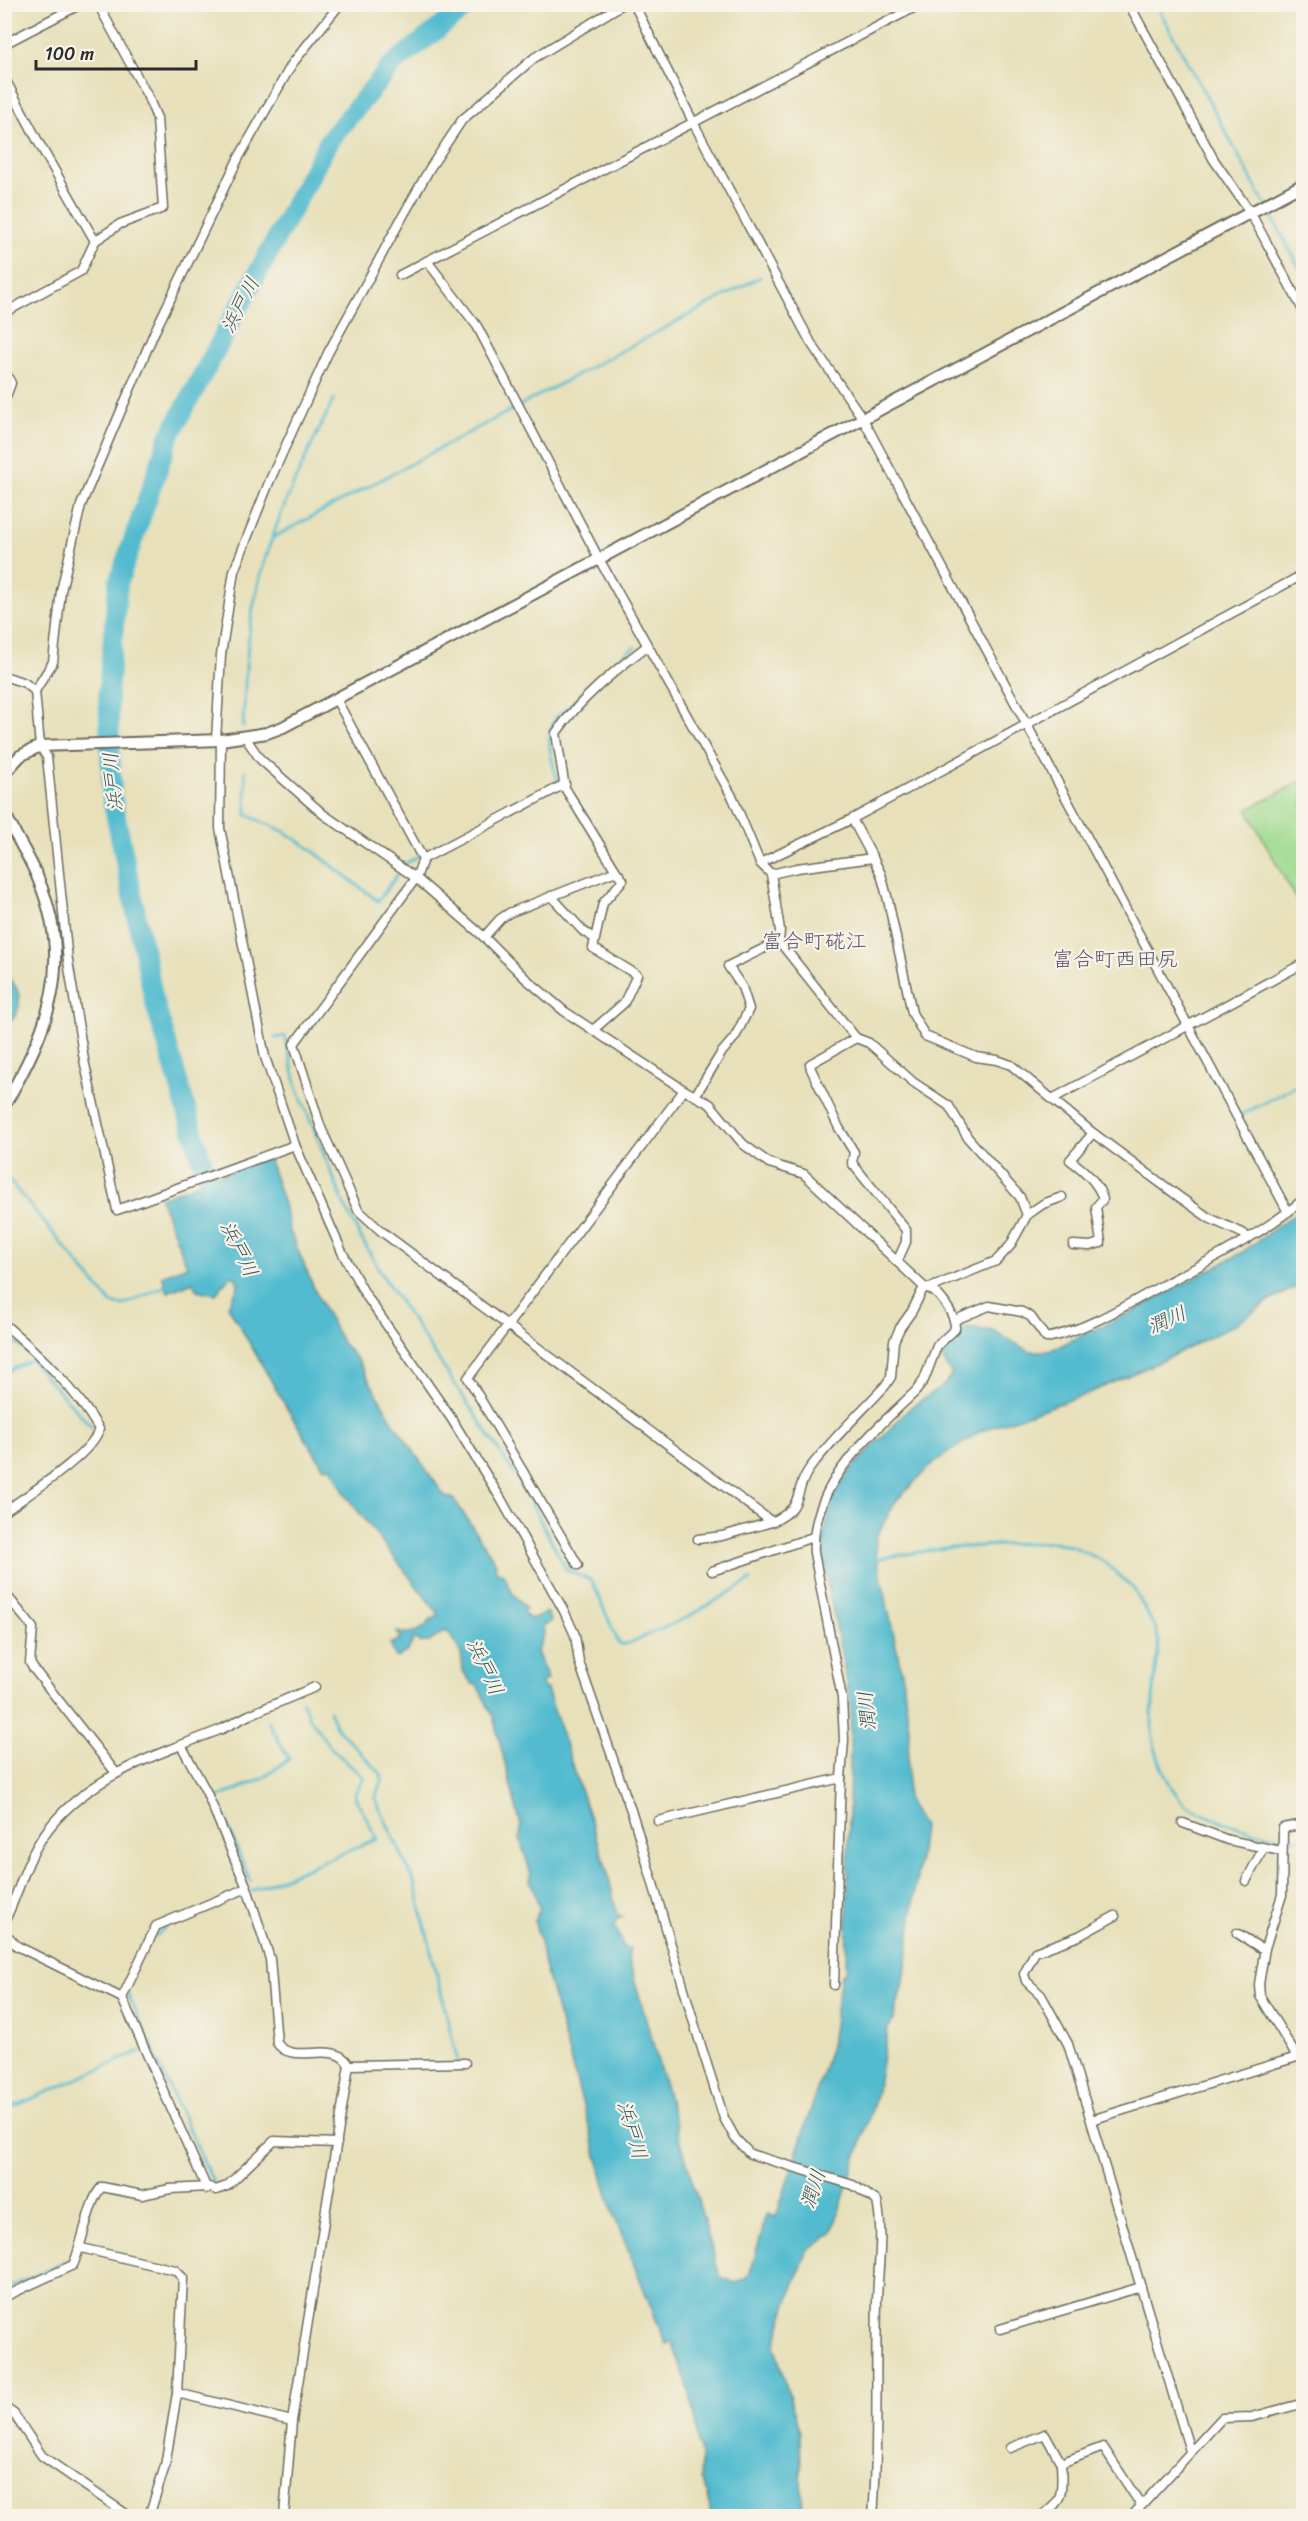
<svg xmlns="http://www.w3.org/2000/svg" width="1308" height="2521" viewBox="0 0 1308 2521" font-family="Sriracha,'Klee One',sans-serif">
  <rect width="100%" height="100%" fill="#f7f3e8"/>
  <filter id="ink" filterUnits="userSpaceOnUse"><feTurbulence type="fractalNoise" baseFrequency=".0167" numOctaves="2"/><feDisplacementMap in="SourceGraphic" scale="12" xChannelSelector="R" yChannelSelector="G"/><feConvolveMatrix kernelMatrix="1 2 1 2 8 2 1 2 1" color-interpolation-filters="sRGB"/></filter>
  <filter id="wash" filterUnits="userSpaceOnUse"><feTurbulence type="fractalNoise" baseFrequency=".008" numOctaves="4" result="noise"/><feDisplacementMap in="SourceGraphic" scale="24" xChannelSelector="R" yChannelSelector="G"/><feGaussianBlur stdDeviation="1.35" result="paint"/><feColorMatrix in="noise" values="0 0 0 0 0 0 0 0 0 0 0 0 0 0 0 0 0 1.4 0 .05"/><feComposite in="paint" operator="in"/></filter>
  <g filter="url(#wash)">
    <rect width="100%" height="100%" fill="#e7e0ba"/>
    <polygon fill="#9dda8e" stroke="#64825c" stroke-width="1.5" points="1303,780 1303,912 1247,810"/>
    <g fill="#52bbcf" stroke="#3e737d" stroke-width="1.5">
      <path d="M 5,977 C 24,985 24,1017 5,1024 Z"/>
      <path d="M 268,1157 L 284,1204 L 289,1229 L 316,1293 L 343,1344 L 357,1359 L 392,1420 L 444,1495 L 454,1499 L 496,1563 L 495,1571 L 504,1574 L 513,1594 L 526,1608 L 523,1610 L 526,1616 L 531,1619 L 547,1612 L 551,1622 L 543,1626 L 544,1634 L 537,1652 L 548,1679 L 541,1682 L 544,1688 L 547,1689 L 607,1870 L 617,1914 L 623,1917 L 618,1919 L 615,1926 L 624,1948 L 630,1948 L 628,1957 L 720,2277 L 736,2283 L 746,2279 L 750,2273 L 767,2214 L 776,2217 L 831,2046 L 841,1974 L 846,1972 L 851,1704 L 822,1554 L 824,1536 L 833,1496 L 850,1470 L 911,1407 L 942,1387 L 952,1375 L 938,1351 L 967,1328 L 993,1331 L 1029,1351 L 1049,1351 L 1132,1312 L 1241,1253 L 1303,1208 L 1303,1283 L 1266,1303 L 1234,1325 L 1170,1357 L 1087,1394 L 981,1431 L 932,1464 L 896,1501 L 876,1537 L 876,1553 L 903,1678 L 909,1729 L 907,1798 L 923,1827 L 905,1975 L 893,2021 L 888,2028 L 876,2096 L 832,2233 L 808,2250 L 786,2306 L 775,2348 L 800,2432 L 802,2516 L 711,2516 L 708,2495 L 700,2479 L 701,2456 L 690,2393 L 672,2342 L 666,2344 L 613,2213 L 544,1965 C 541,1948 540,1937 534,1921 L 540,1909 L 530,1880 L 531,1875 L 520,1838 L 521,1826 L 493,1716 L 477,1685 L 472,1684 L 463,1671 L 461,1654 L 451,1635 L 445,1631 L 429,1642 L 419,1642 L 416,1638 L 413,1640 L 408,1651 L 396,1658 L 390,1644 L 401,1639 L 397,1632 C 409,1636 425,1630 431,1619 L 438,1617 L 437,1612 L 347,1497 L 331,1467 L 324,1468 L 291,1415 L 228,1306 L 238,1287 L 237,1279 L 231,1275 L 216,1294 L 197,1290 L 193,1282 L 168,1292 L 162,1276 L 187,1266 L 160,1198 Z"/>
    </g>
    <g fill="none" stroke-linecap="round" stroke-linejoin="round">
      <g stroke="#52bbcf" stroke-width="3">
        <polyline points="1156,4 1304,276"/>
        <polyline points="274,537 760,277"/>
        <path d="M 243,727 C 245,686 246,643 254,603 C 269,530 301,466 334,399"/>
        <polyline points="245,771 247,815 283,831 308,847 378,901 398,874"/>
        <path d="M 554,785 L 558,784 C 553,760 543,739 556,718 L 627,652 L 635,647"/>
        <polyline points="406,863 498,815"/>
        <polyline points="275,1038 285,1036 297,1087 344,1204 360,1236 384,1278 518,1479 567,1570 592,1581 619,1644 627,1644 688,1617 751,1580"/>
        <polyline points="1239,1116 1304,1082"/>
        <polyline points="4,1174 111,1303 123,1305 168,1285"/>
        <polyline points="4,1333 31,1355 33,1363 92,1427"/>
        <polyline points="4,1373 29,1361"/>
        <path d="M 876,1559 L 946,1548 L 1054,1542 L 1074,1547 L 1103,1561 L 1134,1589 L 1156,1630 L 1159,1642 C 1157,1670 1151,1701 1152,1729 C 1153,1751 1170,1795 1189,1807 C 1201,1814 1215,1819 1227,1823 C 1253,1832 1277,1840 1304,1838"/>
        <polyline points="329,1710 336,1727 381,1774 382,1782 375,1798 415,1884 458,2062"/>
        <polyline points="250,1881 216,1798 262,1779 289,1759 268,1721"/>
        <polyline points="251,1891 377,1839 354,1795 364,1778 329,1746 309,1717 302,1701"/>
        <polyline points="156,1936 166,1926"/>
        <polyline points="128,1995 147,2037"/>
        <polyline points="151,2042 155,2056 213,2182"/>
        <polyline points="4,2111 141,2051"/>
        <polyline points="126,2185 144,2190 180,2185"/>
        <polyline points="4,2290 71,2259 94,2185 100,2179 116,2183"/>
      </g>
      <polyline stroke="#52bbcf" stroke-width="20" points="215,1198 199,1152 154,1000 112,798 108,692 118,583 169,437 330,139 393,64 470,4"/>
    </g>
  </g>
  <g filter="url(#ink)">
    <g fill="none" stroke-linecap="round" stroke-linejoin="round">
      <g stroke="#6d6a5d" stroke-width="11">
        <g id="minor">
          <polyline points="634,4 694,124 811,343 863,419 1288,1212"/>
          <polyline points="1129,4 1214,160 1250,212 1304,312"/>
          <polyline points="4,44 81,4"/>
          <polyline points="4,77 40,145 95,241"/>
          <polyline points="427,261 477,326 599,559 733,798 760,863 771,874 780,930 779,941 728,966 742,987 749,1009 735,1037 722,1052 695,1096"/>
          <polyline points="400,275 921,4"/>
          <polyline points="4,313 81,271 95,241 120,224 163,208 157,118 147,95 98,4"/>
          <polyline points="4,370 11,383 4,402"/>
          <polyline points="4,676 25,683 35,691 40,746 47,757 68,961 84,1060 117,1210 295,1145"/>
          <polyline points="35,691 53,662 61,591 81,505 154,333 238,159 292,64 340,4"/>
          <path d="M 336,699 L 423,859 L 416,878 L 294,1044 L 321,1128 L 358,1210 L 381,1231 L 772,1522 C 807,1506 792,1492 810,1468 C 832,1439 860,1413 885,1386 L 891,1377 L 894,1341 L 900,1328 L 912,1311 L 924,1287"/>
          <path d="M 245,737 L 260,759 L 323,814 L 416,878 L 484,937 L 525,978 L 564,1011 L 684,1090 L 710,1104 L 743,1144 L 769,1163 L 804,1174 L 924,1287 C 938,1289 956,1315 955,1329 L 937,1346 L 924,1380 L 916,1391 C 870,1435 810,1484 814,1553 L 842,1698 L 844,1740 L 841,1778 L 658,1821"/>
          <polyline points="216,740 221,655 234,571 270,480 328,353 399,223 430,168 462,120 534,58 623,4"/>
          <path d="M 221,740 L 220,828 L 265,1057 L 295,1145 L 342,1252 L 365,1294 L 451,1418 L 501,1499 L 564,1611 L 575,1635 L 579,1662 L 634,1819 L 697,2033 L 724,2118 L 735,2138 L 750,2154 L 853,2185 L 877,2201 C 884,2235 878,2266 877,2301 C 875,2373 879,2445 873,2516"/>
          <polyline points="852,819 873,858"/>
          <polyline points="423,859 565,784"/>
          <polyline points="760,863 852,819 1304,574"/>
          <polyline points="771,874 797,868 873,858 881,874 888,900 912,1013 925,1036 976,1057 997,1060 1011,1065 1093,1133 1178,1196 1209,1218 1244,1234 1248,1239"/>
          <polyline points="551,896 583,931 594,938"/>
          <path d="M 484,937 L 500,919 L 509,913 L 616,871 L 565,788 L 556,733 C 580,699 614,671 647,646"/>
          <polyline points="779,941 856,1038 810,1064 811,1069 839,1128 854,1152 852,1163 906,1230 906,1242 897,1262"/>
          <polyline points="593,1030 624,1003 637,975 593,948 603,903 623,880 616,871"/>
          <polyline points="856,1038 869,1043 913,1082 949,1106 968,1138 1020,1197 1027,1215"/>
          <polyline points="1052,1099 1304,963"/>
          <path d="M 1073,1245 L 1090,1246 L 1101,1243 L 1096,1207 L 1103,1199 C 1098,1182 1084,1170 1070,1160 L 1093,1133"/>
          <polyline points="930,1288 996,1261 1010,1246 1027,1215 1043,1204 1062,1197"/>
          <path d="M 955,1320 L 989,1306 L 1022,1312 L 1031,1317 L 1046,1338 C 1087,1330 1126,1305 1163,1285 C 1212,1259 1261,1235 1304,1199"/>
          <path d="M 4,1324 C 39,1354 76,1389 99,1429 C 93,1454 27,1495 4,1512"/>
          <polyline points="698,1539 722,1536 772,1522"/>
          <polyline points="578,1565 468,1378 684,1090"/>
          <polyline points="712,1571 813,1537"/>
          <polyline points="4,1592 33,1628 30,1663 33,1668 116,1773"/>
          <polyline points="181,1745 222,1729 249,1715 315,1687"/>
          <polyline points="1183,1823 1228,1840 1281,1851"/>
          <polyline points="1246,1881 1263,1849"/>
          <polyline points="1115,1916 1079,1936 1035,1952 1024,1974 1026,1981 1041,1995 1068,2044 1190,2451"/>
          <path d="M 4,1922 C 17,1898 23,1870 37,1846 C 67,1793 126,1766 181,1745 L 206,1791 L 247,1888 L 270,1959 L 277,2043 C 293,2067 334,2038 349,2065 L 292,2421 L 284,2516"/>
          <polyline points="4,1932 17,1946 122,1998 207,2189"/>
          <polyline points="1237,1933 1259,1947 1265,1948"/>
          <polyline points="834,1985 841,1778"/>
          <polyline points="122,1998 156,1926 247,1888"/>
          <polyline points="349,2065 465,2063"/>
          <polyline points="1091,2120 1297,2057 1260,1996 1259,1984 1265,1948 1282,1895 1283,1828 1304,1824"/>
          <polyline points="81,2248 175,2270 183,2278 177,2393 165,2466 149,2516"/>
          <path d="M 4,2297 L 73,2265 C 82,2247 89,2198 102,2187 L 142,2195 L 170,2189 L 209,2187 L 216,2190 L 227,2186 L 274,2141 L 337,2143"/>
          <polyline points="1000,2329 1141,2287"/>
          <polyline points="177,2393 292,2421"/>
          <polyline points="4,2407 14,2414 42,2456 129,2516"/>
          <polyline points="1010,2448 1045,2434 1061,2463"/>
          <path d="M 1041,2516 C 1065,2502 1062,2488 1061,2463 L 1103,2447 L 1141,2505"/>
          <polyline points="1132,2516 1222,2418 1252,2417 1304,2403"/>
        </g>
      </g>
      <g stroke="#6d6a5d" stroke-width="14">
        <g id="tertiary">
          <polyline points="4,774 20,756 40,746 221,740 267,733 283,727 1304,184"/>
          <path d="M 4,811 C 13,833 28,854 37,876 C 75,964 49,1028 4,1106"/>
        </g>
      </g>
      <use href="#minor" stroke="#fff" stroke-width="8"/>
      <use href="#tertiary" stroke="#fff" stroke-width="10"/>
    </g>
  </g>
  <g text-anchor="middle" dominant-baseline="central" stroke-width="4.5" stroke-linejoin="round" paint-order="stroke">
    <g font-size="20" font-style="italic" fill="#37565c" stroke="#f7f3e8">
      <text transform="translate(240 305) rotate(-62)">浜戸川</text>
      <text transform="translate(113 782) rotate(-95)">浜戸川</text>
      <text transform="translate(239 1249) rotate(64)">浜戸川</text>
      <text transform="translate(1167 1320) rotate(-24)">潤川</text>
      <text transform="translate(485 1667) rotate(65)">浜戸川</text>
      <text transform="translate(867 1711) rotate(-96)">潤川</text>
      <text transform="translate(632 2130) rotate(74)">浜戸川</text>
      <text transform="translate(813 2189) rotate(-72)">潤川</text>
    </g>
    <g font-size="21" fill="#5d556e" stroke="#f7f3e8">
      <text x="814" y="941">富合町硴江</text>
      <text x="1115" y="959">富合町西田尻</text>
    </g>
  </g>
  <rect width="1308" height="2521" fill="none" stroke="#f7f3e8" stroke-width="24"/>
  <path d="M36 60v9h160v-9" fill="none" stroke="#2b2b2b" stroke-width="3"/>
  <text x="45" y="60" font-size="18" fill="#2b2b2b" stroke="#f7f3e8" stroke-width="4.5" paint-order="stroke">100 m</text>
</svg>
